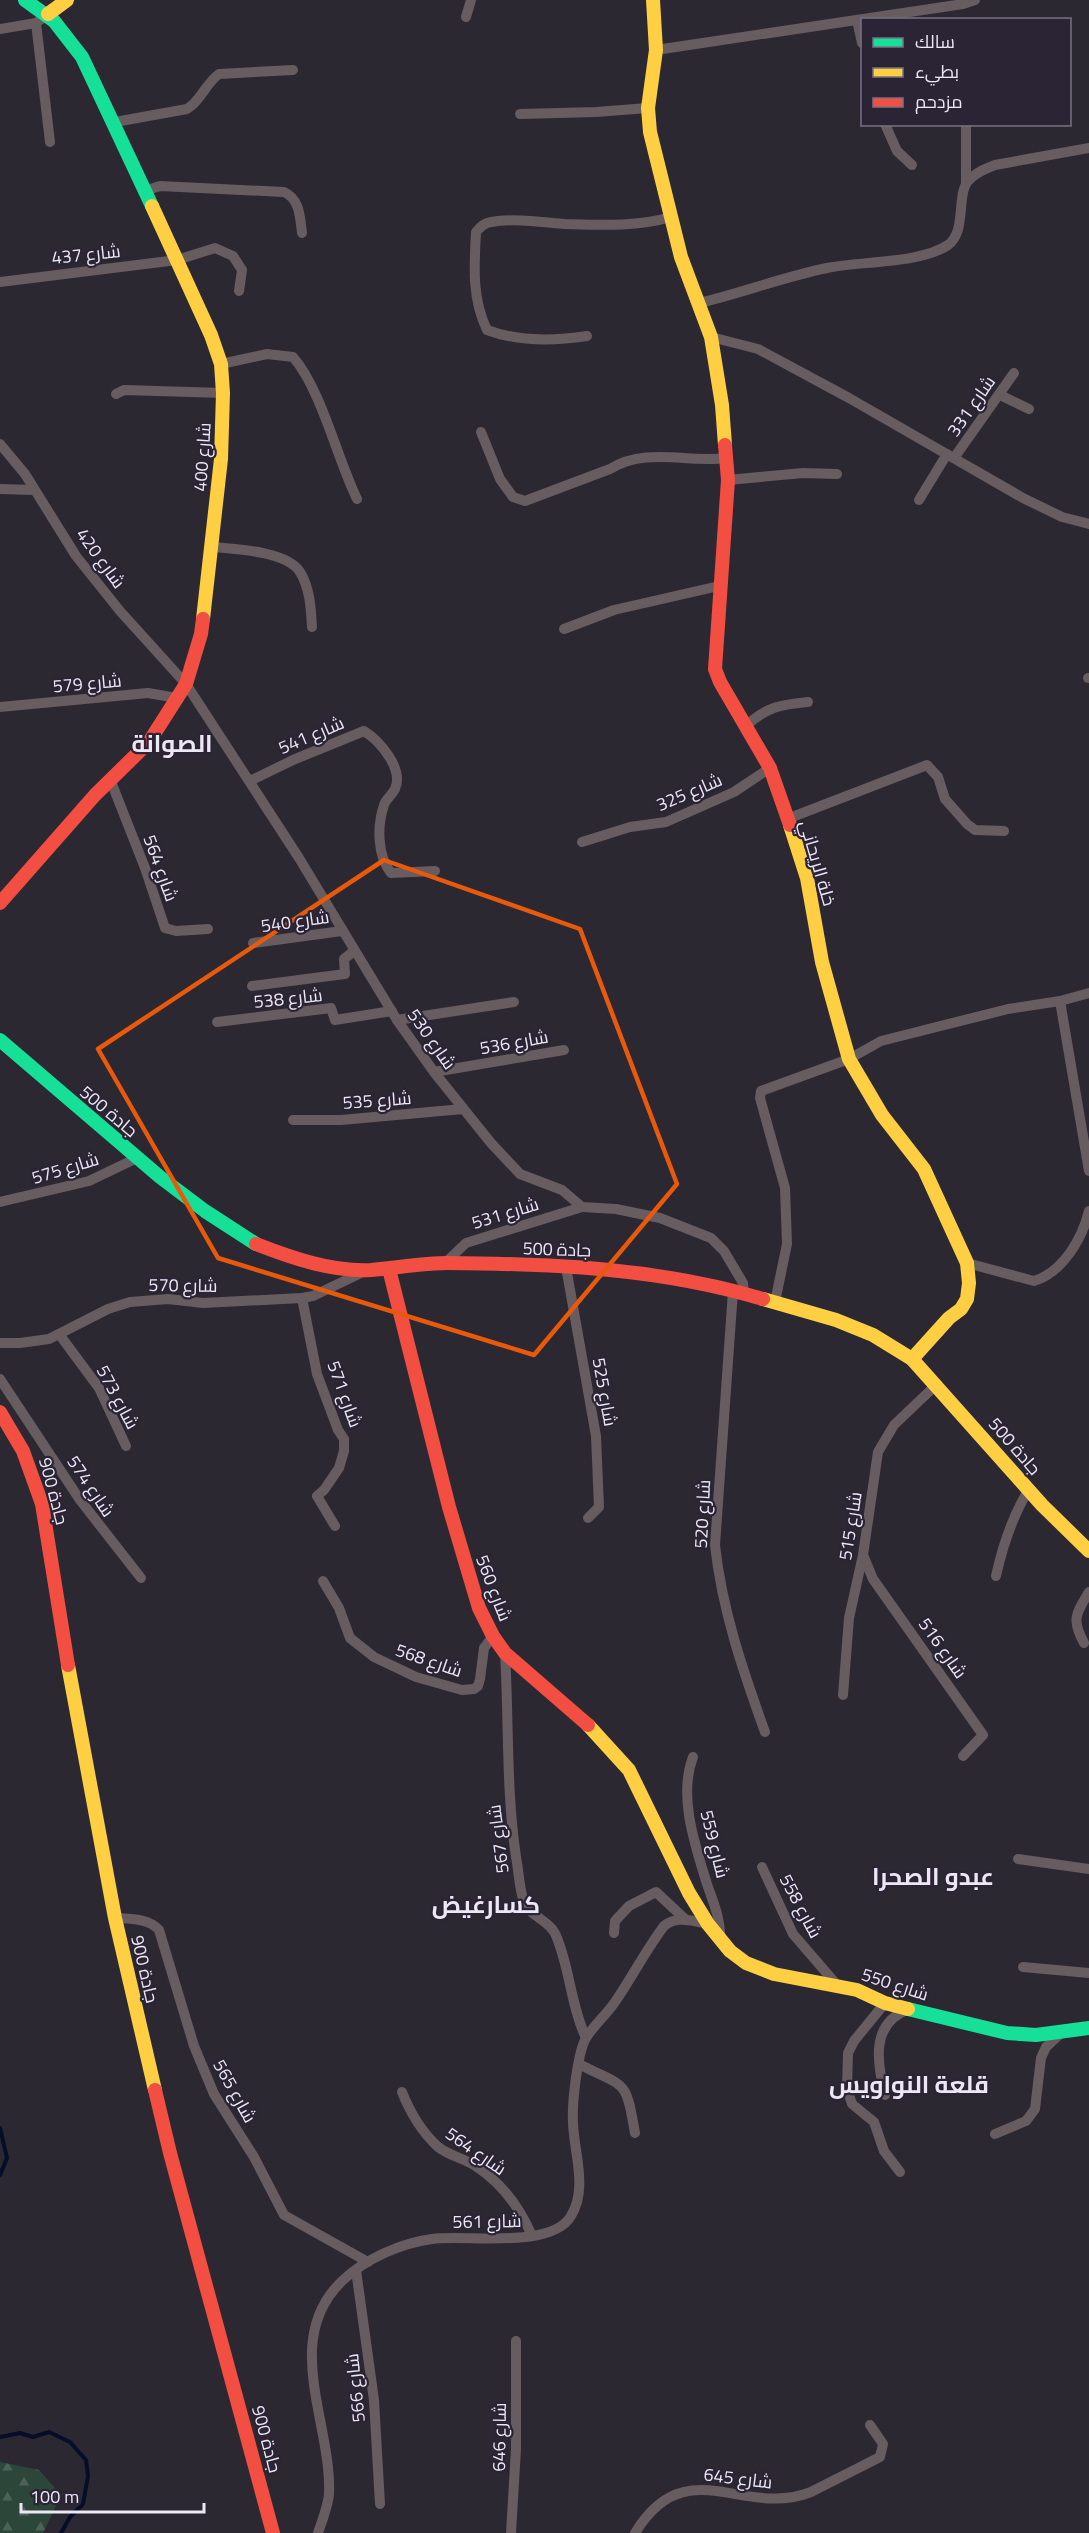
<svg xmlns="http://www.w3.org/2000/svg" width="1089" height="2533" viewBox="0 0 1089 2533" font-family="'Titillium Web',Cairo,sans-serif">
  <defs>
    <pattern id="forest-firs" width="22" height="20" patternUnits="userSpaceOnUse" patternTransform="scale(1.5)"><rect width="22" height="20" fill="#2c473a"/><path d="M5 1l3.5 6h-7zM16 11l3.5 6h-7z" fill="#4b6257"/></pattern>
  </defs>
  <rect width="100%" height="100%" fill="#2b2831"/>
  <polygon fill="url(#forest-firs)" points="0,2462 39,2470 61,2495 43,2533 0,2533"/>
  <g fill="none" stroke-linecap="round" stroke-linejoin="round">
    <g stroke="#050e29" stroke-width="4">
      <polyline points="0,2128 7,2158 0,2175"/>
      <polyline points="0,2437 20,2433 33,2437 49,2432 70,2442 86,2460 88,2476 83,2504 70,2517 61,2533"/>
    </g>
    <g stroke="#675c5f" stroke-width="10">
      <polyline points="48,14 36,23 50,142"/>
      <polyline points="466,17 471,0"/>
      <polyline points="857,20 862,43"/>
      <polyline points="0,29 36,23"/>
      <polyline points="656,50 963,4 975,0"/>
      <polyline points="520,114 596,112 648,108"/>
      <path d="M 115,122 L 187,109 C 201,101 205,84 219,74 L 293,70"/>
      <polyline points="885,124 897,151 912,165"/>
      <polyline points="966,124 966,183"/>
      <path d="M 144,191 L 160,186 L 284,192 C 300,199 300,217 302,233"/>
      <polyline points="0,282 177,260 215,248 233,256 242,270 239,291"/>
      <path d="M 699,303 C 742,293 783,277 827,268 C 859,261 920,264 948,245 C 967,231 956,196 968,181 C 975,173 985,169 995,165 L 1089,148"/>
      <path d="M 587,336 C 554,341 519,342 487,330 C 472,299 474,267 476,232 C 480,227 484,223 491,222 C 515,218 541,222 565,224 C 600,225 637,227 671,217"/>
      <polyline points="711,337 758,349 849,398 1023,498 1062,517 1089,524"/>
      <path d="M 221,364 L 267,354 L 293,357 C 321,389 337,458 357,499"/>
      <polyline points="116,394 124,390 223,393"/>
      <polyline points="1000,395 1029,409"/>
      <path d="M 481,432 L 500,479 L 513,497 L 525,501 L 610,469 C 646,447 687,463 726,458"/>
      <polyline points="0,444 25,474 76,556 120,611 186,684 299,858 397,1020 434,1072 491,1143 520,1174 562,1190 582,1207 616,1209 660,1218 711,1238 724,1251 743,1283 744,1293"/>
      <polyline points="954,458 1014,373"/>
      <polyline points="728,480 803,473 837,474"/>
      <polyline points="0,489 34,490"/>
      <polyline points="919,500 947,454"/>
      <path d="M 212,547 C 235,549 287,551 300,572 C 310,588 311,609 312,627"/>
      <polyline points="564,629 614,610 719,586"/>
      <polyline points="1088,678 1089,678"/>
      <polyline points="0,707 148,693 177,698"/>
      <path d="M 747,725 C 768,706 780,705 808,702"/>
      <polyline points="110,779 145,868 165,928 176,931 208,929"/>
      <path d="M 250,781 L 293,760 L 364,731 C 380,741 404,769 395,789 C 392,795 386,799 384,805 C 377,826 377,855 391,873 L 435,871"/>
      <polyline points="787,819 927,765 938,777 945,799 967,824 975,830 1004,831"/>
      <polyline points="582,842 630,827 666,822 734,792 770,768"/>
      <polyline points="253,943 342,931"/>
      <polyline points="252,986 345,974 344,959 354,951"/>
      <polyline points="1060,1001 1089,1171"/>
      <polyline points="397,1020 514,1002"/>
      <polyline points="217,1022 331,1008 335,1020 392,1011"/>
      <polyline points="434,1072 564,1050"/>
      <polyline points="293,1120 341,1120 463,1109"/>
      <polyline points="0,1202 89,1181 137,1158"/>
      <polyline points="445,1263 466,1243 582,1207"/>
      <path d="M 967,1263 L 1034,1281 C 1063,1272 1082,1239 1089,1211"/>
      <polyline points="566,1267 596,1436 599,1507 588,1518"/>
      <path d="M 733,1291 L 715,1545 C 722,1610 743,1671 765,1732"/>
      <polyline points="302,1298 317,1374 338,1430 344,1439 344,1451 339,1468 324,1490 317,1496 335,1526"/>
      <polyline points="775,1302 787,1244 785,1188 760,1098 761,1091 849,1059 881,1041 1008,1009 1060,1001 1089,993"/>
      <polyline points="59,1334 99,1388 126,1446"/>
      <polyline points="0,1343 20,1343 49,1339 108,1309 130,1302 168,1299 203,1303 302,1298 313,1296 365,1271"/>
      <polyline points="0,1379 80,1500 141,1578"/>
      <polyline points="863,1555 873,1579 983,1735 963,1756"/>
      <path d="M 996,1576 C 1003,1544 1012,1517 1029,1489"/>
      <polyline points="323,1581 339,1608 350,1638 374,1657 416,1677 462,1690 474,1689 478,1686 480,1679 484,1648 493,1636"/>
      <path d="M 1084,1643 C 1071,1619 1076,1614 1089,1592"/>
      <path d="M 505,1653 C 509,1721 506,1790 516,1857 C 519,1872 519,1888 524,1902 C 531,1918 551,1920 557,1938 C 570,1970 571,2006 586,2038"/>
      <polyline points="843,1695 849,1618 863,1555 878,1452 894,1425 937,1384"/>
      <path d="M 693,1757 C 678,1796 695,1845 707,1884 C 713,1902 721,1919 720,1938"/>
      <polyline points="1018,1859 1089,1869"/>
      <polyline points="762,1867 793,1934 837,1985"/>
      <path d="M 115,1918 C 129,1919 149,1918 159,1930 L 194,2046 L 214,2094 L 254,2157 L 284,2215 L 368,2262"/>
      <polyline points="614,1933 615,1921 629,1906 656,1892 686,1920"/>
      <polyline points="1023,1967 1089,1973"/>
      <polyline points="885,2003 854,2041 848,2053 847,2089 852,2104 874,2122 884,2151 900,2172"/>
      <path d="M 579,2064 C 627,2089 625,2077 635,2133"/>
      <path d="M 402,2092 C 410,2112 421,2131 437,2146 C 447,2155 463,2158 474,2165 C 501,2182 520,2208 532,2236"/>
      <path d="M 885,2095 C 877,2063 870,2023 909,2009"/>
      <polyline points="995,2134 1026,2121 1035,2109 1041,2058 1046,2047 1062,2032"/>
      <polyline points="356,2270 374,2400 380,2504"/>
      <path d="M 318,2533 C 322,2521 328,2506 329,2494 C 332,2423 281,2340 342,2281 C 365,2259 401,2243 432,2239 C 465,2234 551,2250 571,2216 C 588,2188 574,2153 573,2123 C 572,2108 574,2092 576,2077 C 578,2066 580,2048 586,2038 C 593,2026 607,2014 615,2002 C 632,1977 646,1950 664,1926 C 676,1915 694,1921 708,1924"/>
      <polyline points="511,2533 516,2449 516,2341"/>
      <path d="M 635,2533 C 686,2449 743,2519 811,2492 L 880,2457 L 883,2444 L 870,2425"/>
    </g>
    <g stroke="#16e098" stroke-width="14">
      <polyline points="25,0 54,21 82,57 152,206"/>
      <polyline points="0,1040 160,1177 205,1211 256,1244"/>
      <polyline points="908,2009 1007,2033 1036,2035 1089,2028"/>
    </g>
    <g stroke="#ffcf43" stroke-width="14">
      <polyline points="653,0 656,50 648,108 650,132 681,257 711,337 722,405 725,445"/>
      <polyline points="48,14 67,0"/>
      <polyline points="152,206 211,335 221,364 223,393 221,459 203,619"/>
      <polyline points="790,825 807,878 822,962 849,1059 882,1115 924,1169 967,1263 969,1283 967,1299 961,1309 949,1318 912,1359"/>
      <polyline points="763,1299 836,1320 873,1335 912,1359 1042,1505 1089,1551"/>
      <polyline points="68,1665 115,1918 155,2090"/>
      <polyline points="588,1725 629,1770 689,1893 708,1924 730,1951 746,1963 774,1974 857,1990 885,2003 908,2009"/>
    </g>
    <g stroke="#f24e42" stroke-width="14">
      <polyline points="725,445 728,480 715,669 720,682 770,768 790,825"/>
      <polyline points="0,903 95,795 149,742 186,684 201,634 203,619"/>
      <path d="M 256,1244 C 292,1258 332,1272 371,1270 C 396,1268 422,1263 448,1263 C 556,1264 659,1268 763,1299"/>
      <polyline points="389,1269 449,1507 479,1608 493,1636 505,1653 588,1725"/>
      <polyline points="0,1412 23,1451 42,1504 68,1665"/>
      <polyline points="155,2090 170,2153 273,2533"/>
    </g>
  </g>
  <path fill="none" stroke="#e8590c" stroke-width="4.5" stroke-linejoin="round" d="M 384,860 L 580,929 L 677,1184 L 534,1355 L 218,1258 L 98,1049 Z"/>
  <g text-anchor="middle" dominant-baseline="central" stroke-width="4.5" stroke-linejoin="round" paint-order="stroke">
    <g font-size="18" fill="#ece7f4" stroke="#2a2435">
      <text transform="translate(86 254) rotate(-6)">شارع 437</text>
      <text transform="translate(971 406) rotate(-55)">شارع 331</text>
      <text transform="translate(202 457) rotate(-86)">شارع 400</text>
      <text transform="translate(101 558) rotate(54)">شارع 420</text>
      <text transform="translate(87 683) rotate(-5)">شارع 579</text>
      <text transform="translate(311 735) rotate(-23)">شارع 541</text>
      <text transform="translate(689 792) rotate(-23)">شارع 325</text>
      <text transform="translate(818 863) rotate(74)">خلة الريحاني</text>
      <text transform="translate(161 868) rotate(70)">شارع 564</text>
      <text transform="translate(295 921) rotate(-8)">شارع 540</text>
      <text transform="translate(288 998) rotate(-6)">شارع 538</text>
      <text transform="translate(432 1039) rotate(55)">شارع 530</text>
      <text transform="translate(514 1042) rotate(-10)">شارع 536</text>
      <text transform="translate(377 1100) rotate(-4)">شارع 535</text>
      <text transform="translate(109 1111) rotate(40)">جادة 500</text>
      <text transform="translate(65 1168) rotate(-17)">شارع 575</text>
      <text transform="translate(505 1213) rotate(-17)">شارع 531</text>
      <text transform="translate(557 1249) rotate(2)">جادة 500</text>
      <text transform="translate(183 1285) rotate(1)">شارع 570</text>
      <text transform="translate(605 1392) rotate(80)">شارع 525</text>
      <text transform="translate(345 1394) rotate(70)">شارع 571</text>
      <text transform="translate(118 1397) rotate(62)">شارع 573</text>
      <text transform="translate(1015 1446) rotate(49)">جادة 500</text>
      <text transform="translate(91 1486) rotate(56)">شارع 574</text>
      <text transform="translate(54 1491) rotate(75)">جادة 900</text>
      <text transform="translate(702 1514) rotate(-87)">شارع 520</text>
      <text transform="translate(850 1526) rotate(-81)">شارع 515</text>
      <text transform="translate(494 1588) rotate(69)">شارع 560</text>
      <text transform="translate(943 1648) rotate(55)">شارع 516</text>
      <text transform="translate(429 1660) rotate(19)">شارع 568</text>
      <text transform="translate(498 1839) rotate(-97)">شارع 567</text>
      <text transform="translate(715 1844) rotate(76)">شارع 559</text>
      <text transform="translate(801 1906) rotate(62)">شارع 558</text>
      <text transform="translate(145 1969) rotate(77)">جادة 900</text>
      <text transform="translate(895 1984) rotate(18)">شارع 550</text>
      <text transform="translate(235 2091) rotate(61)">شارع 565</text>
      <text transform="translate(476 2151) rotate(35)">شارع 564</text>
      <text transform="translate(487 2221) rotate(-1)">شارع 561</text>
      <text transform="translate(355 2388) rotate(-96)">شارع 566</text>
      <text transform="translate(499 2437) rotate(-89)">شارع 646</text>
      <text transform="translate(267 2439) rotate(75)">جادة 900</text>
      <text transform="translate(738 2478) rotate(7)">شارع 645</text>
    </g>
    <g font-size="24" font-weight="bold" fill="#ece7f4" stroke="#2a2435">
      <text x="172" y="743">الصوانة</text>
      <text x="933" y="1876">عبدو الصحرا</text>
      <text x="486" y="1904">كسارغيض</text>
      <text x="909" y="2084">قلعة النواويس</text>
    </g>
  </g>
  <rect x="861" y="18" width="210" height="108" fill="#2a2435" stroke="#787281" stroke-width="1.5"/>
  <rect x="873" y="38" width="30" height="9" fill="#16e098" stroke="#787281" stroke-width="1.5"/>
  <text x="915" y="48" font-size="18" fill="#ece7f4">سالك</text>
  <rect x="873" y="68" width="30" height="9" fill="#ffcf43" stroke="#787281" stroke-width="1.5"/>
  <text x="915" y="78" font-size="18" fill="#ece7f4">بطيء</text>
  <rect x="873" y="98" width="30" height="9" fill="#f24e42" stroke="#787281" stroke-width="1.5"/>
  <text x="915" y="108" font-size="18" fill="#ece7f4">مزدحم</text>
  <path d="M21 2503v9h183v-9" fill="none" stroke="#ece7f4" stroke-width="3"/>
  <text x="30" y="2503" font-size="18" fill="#ece7f4" stroke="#2a2435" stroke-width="4.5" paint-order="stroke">100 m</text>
</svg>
